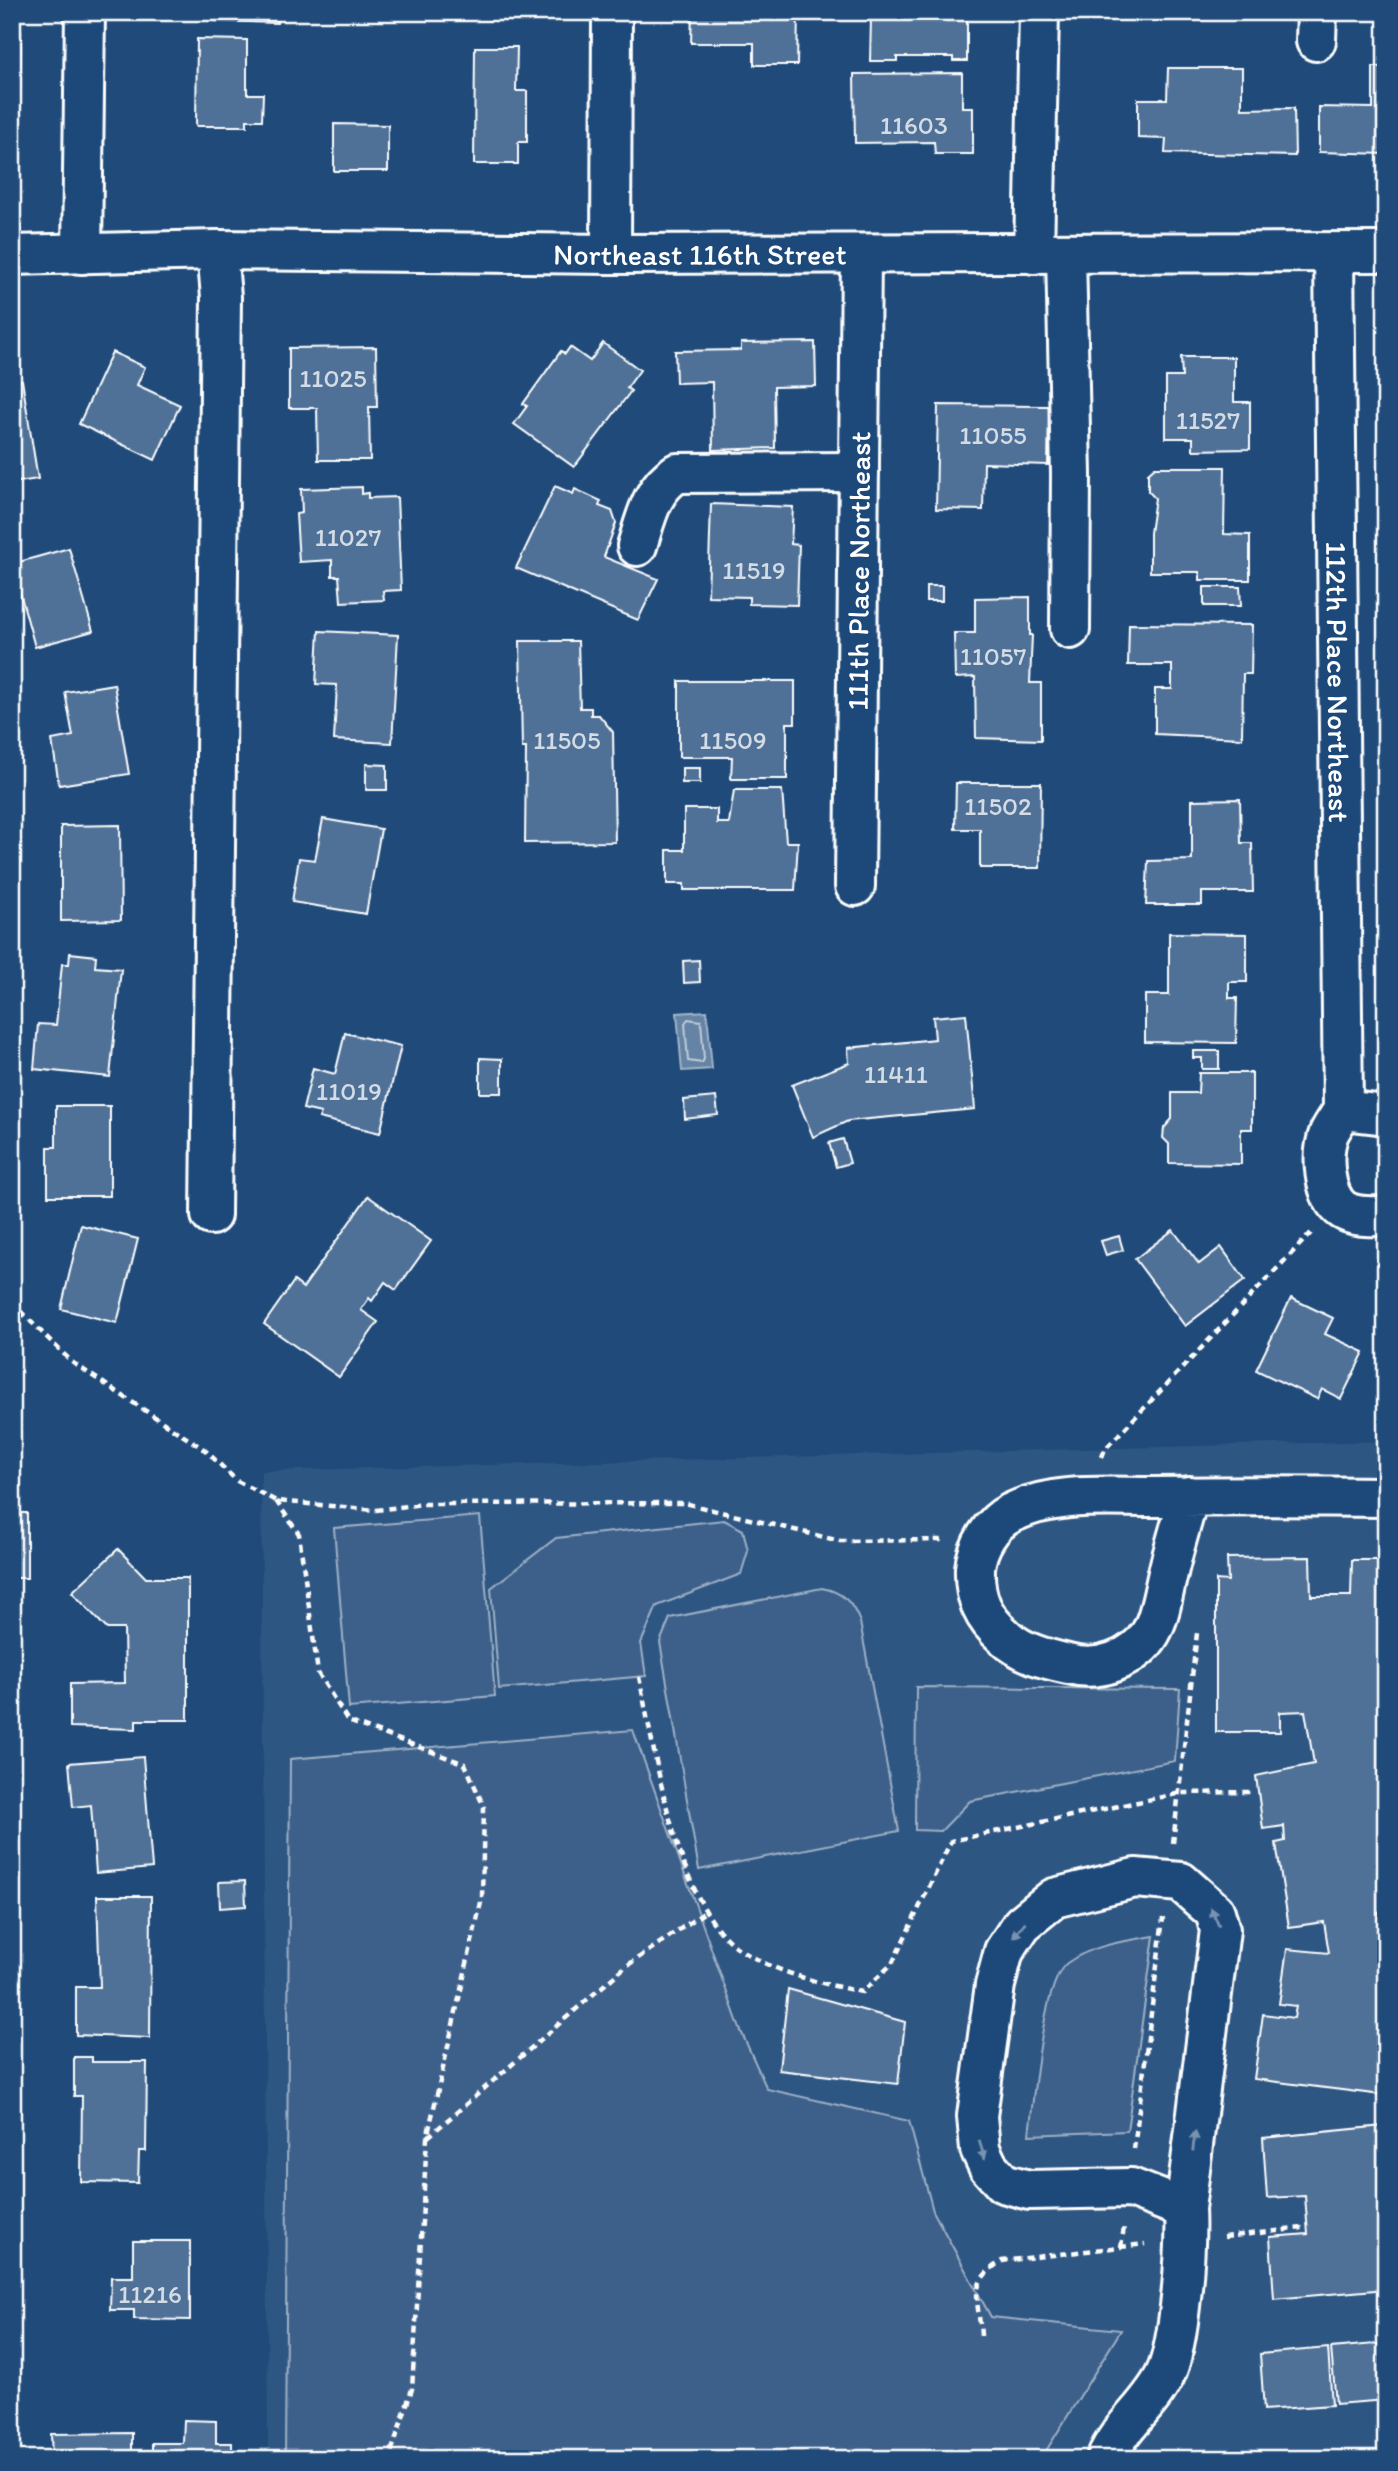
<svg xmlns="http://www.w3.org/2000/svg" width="1398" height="2471" viewBox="0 0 1398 2471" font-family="Itim,sans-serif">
  <rect width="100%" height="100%" fill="#1f4a7a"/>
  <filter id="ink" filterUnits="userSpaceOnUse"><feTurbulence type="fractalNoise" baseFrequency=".0143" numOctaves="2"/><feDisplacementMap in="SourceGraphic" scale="14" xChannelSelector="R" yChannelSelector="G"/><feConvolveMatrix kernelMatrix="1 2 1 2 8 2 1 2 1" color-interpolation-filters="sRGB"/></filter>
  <g filter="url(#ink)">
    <polygon fill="#2e5683" points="1386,1441 1386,2459 268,2459 261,1471"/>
    <g fill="#3c618b" stroke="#9eb0c5" stroke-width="2">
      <polygon points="480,1516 495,1696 349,1708 334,1528"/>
      <polygon points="724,1520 743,1530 748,1551 741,1574 657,1606 641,1643 646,1676 499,1689 491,1588 556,1538"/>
      <path d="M 822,1588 C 843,1592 852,1602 860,1622 L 899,1831 L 699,1870 L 660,1642 L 670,1618 Z"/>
      <polygon points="916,1687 1180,1689 1175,1761 970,1801 941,1831 915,1830"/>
      <polygon points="633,1730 740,2029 767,2089 909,2121 933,2211 991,2317 1121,2330 1041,2459 285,2459 290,1759"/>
      <path d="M 1154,1936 L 1127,2131 L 1029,2135 C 1033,2103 1043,1980 1067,1963 C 1092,1945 1124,1941 1154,1936 Z"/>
    </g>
    <polygon fill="#6583a4" stroke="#a3b5c8" stroke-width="2" points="707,1011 712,1069 682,1071 677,1013"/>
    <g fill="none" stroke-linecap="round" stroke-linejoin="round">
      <polygon stroke="#c1cddb" stroke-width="2" points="688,1019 701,1021 704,1059 702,1063 688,1061 685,1023"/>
    </g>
    <g fill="#507197" stroke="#fff" stroke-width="2">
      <polygon points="216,12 278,12 277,23 216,21"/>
      <polygon points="475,12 523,12 522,20 475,19"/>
      <polygon points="692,12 798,12 797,65 754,65 754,43 691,43"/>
      <polygon points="884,12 967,12 967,61 953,61 953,57 897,57 897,61 870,61 871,18 884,18"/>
      <polygon points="1180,12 1264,12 1264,18 1180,20"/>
      <polygon points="12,32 21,32 20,94 12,94"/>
      <polygon points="197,39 247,40 247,94 263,94 262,120 247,120 247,126 196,126"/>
      <polygon points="475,47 517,47 516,91 527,91 527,142 518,142 518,164 474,164"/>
      <polygon points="1373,67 1386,67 1386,154 1319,152 1319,107 1373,108"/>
      <polygon points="1168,68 1242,68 1242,109 1294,108 1295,156 1165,153 1166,139 1138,138 1138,99 1167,99"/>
      <polygon points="962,73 962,107 973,107 973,154 935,154 934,142 855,143 854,74"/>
      <polygon points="334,124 388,125 388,171 334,171"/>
      <polygon points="815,342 816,386 774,387 775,448 713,450 712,382 676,383 675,351 741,350 741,343"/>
      <polygon points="603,343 640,370 627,388 631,391 574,467 514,424 527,406 523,404 561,351 565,354 570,347 590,361"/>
      <polygon points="376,347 377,407 369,407 370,460 318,460 317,408 289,408 289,348"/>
      <polygon points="112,352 145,367 137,385 180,405 155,460 79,424"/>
      <polygon points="1181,357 1234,357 1234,402 1250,402 1250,449 1193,450 1193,438 1166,438 1166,377 1182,377"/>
      <polygon points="22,380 38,479 12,483 12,382"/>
      <polygon points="938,405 1049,406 1048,465 984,463 983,510 936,509"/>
      <polygon points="1155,467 1225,467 1224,534 1250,535 1250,580 1200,580 1200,572 1150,572 1150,533 1155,498 1148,491 1148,473"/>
      <polygon points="555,486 573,494 575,489 601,501 599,506 612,511 616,523 604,557 658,579 638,620 516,568"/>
      <polygon points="362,487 362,494 368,493 368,498 397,497 401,590 383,591 384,600 341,602 339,576 332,576 332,560 299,562 296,514 302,513 301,489"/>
      <polygon points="711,504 793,507 791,544 799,545 797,605 749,604 749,597 708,596"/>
      <polygon points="69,548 93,631 35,647 12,564"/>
      <rect x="926" y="586" width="16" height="15"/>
      <polygon points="1204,587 1240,587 1241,606 1204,606"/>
      <polygon points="1030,597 1030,635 1032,635 1030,683 1041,683 1041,740 976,738 975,677 955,678 954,633 975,633 975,598"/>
      <polygon points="1129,624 1252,625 1251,674 1243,674 1242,738 1155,734 1155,689 1172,689 1172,665 1128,665"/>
      <polygon points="319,631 398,635 392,743 334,740 337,685 316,684"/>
      <polygon points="520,641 578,641 580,708 591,708 591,715 599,715 613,732 615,842 525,843 526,748 522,748"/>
      <polygon points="679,681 795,681 795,723 787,723 787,779 731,779 732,757 679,757"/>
      <polygon points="114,684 129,774 59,785 52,740 73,736 65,692"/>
      <polygon points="366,764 387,765 387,790 366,790"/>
      <rect x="682" y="768" width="18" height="15"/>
      <polygon points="956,783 1041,783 1040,868 980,868 980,829 955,829"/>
      <polygon points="734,790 782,790 786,842 798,842 795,890 684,890 684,884 667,884 667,850 684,850 684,809 717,809 717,823 729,823"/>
      <polygon points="1240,799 1241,843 1252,843 1253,892 1202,892 1202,905 1146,905 1148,861 1192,860 1192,800"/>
      <polygon points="323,819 381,829 366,914 292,902 299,858 315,860"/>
      <polygon points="120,825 121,920 61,921 61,826"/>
      <polygon points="1169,933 1247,934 1247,982 1229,982 1229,998 1237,998 1236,1043 1145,1042 1145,995 1169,995"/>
      <polygon points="70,953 96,956 95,967 121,969 110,1077 34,1069 38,1024 56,1025 62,964 69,964"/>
      <polygon points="699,960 700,982 684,983 683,961"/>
      <polygon points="966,1014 975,1109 848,1121 813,1137 792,1085 849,1063 848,1048 935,1039 933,1017"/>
      <polygon points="345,1033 401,1046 380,1133 319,1118 321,1113 303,1109 313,1068 335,1074"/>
      <polygon points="1193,1051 1219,1051 1219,1069 1202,1069 1202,1058 1193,1058"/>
      <polygon points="480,1058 502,1059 502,1093 480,1093"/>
      <polygon points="1199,1073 1252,1073 1252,1129 1241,1129 1241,1164 1169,1163 1169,1144 1163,1138 1164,1128 1172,1119 1172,1093 1198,1093"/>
      <polygon points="716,1097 718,1115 685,1119 684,1100"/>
      <polygon points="56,1106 110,1106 110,1196 48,1196 48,1147 56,1147"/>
      <polygon points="843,1139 850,1163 836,1167 829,1143"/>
      <polygon points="368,1196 431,1241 396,1290 385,1282 372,1301 369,1298 361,1310 378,1322 339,1377 264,1324 294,1281 303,1288"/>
      <polygon points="81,1225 138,1239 117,1323 61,1309"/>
      <polygon points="1173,1230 1199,1264 1221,1247 1245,1280 1185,1326 1135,1259"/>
      <polygon points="1119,1236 1123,1250 1106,1255 1101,1241"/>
      <polygon points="1291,1298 1333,1318 1325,1334 1364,1352 1341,1399 1322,1389 1317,1399 1256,1370"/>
      <rect x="12" y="1513" width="15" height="65"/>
      <polygon points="118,1549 146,1578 188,1578 188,1720 136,1720 136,1729 70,1727 70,1684 125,1683 124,1629 107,1629 72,1592"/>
      <polygon points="1310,1557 1311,1596 1351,1596 1352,1560 1386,1560 1386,1910 1378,1912 1386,1958 1379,1961 1386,1986 1386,2289 1274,2299 1270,2237 1308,2234 1305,2196 1267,2198 1263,2138 1383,2126 1381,2095 1254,2079 1263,2014 1294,2018 1296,2006 1279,2004 1287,1949 1329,1953 1324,1922 1289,1927 1276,1843 1285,1841 1284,1826 1263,1829 1256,1776 1314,1764 1305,1711 1280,1712 1280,1732 1216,1732 1216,1580 1228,1581 1227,1558"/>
      <polygon points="143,1757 152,1868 96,1873 91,1805 73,1807 69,1763"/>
      <polygon points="245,1881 246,1906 220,1908 219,1882"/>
      <polygon points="97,1896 151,1896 150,2038 76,2035 76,1987 100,1987"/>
      <polygon points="788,1989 905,2022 898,2084 779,2070"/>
      <polygon points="74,2057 92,2057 92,2062 147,2062 146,2151 139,2151 138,2183 81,2182 82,2096 74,2096"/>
      <polygon points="133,2241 190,2241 190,2320 134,2319 134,2310 110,2310 111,2277 133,2277"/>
      <polygon points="1386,2343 1386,2400 1336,2404 1331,2348"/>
      <polygon points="1328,2348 1332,2405 1264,2410 1260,2354"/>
      <polygon points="184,2420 216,2421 216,2443 232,2443 232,2459 152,2459 152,2443 183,2443"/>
      <polygon points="132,2433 132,2459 52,2459 51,2434"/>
    </g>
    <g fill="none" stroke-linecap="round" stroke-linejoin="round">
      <g stroke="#fff" stroke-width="44">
        <g id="minor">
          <polyline points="1316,41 1317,12"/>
          <path id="s1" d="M 1334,253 L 1343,1110 C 1339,1117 1333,1125 1329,1133 C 1321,1154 1323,1196 1343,1210 C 1356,1218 1371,1216 1386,1216"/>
          <polyline points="82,254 85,12"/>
          <polyline points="611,254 612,12"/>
          <polyline points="1034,254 1039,12"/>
          <polyline points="1066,254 1071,474 1070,629"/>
          <path id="s2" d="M 12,255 L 217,250 L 611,254 L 1386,252"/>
          <path d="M 637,546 C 646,518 651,489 677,473 L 859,472"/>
          <path id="s3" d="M 855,886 L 861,254"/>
          <polyline points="1343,1110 1386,1115"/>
          <polyline points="211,1215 221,297 217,250"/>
          <path d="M 1189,1496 C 1182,1522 1174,1547 1168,1573 C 1158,1614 1159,1644 1114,1662 C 1100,1667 1083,1668 1068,1664 C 1046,1659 1022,1653 1005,1637 C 983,1618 974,1598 975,1568 C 977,1547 991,1523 1011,1513 C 1053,1492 1107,1497 1152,1497 C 1230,1496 1308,1496 1386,1497"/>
          <path d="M 1106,2459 C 1119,2427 1150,2406 1165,2375 C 1180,2345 1187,2244 1185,2209 L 1220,1930 L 1215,1912 L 1181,1882 L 1135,1878 L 1054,1898 L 1022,1924 L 1004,1951 L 995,1985 L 977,2116 L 980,2149 L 988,2166 L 1003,2183 L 1029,2190 L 1131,2188 L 1185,2209"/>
        </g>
      </g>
      <g stroke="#fff" stroke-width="4.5" stroke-dasharray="7 5" stroke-linecap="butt">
        <polyline points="12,1303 73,1363 205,1450 237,1481 276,1501 376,1510 423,1504 684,1503 840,1541 943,1540"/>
        <polyline points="1102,1457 1105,1449 1311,1233"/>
        <polyline points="276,1501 299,1534 318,1673 348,1721 465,1764 484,1807 482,1898 427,2138 412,2389 389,2459"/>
        <path d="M 639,1677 C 655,1749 676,1910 742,1951 C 780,1974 819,1983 862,1992 L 892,1964 L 951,1841 L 1181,1793 L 1251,1792"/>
        <polyline points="1173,1843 1197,1633"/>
        <polyline points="428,2137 625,1967 705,1912"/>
        <polyline points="1134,2149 1163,1918"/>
        <polyline points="1224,2237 1303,2228"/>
        <polyline points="1121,2247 1124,2227"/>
        <path d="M 981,2336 C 979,2300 966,2283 1002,2261 L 1145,2244"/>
      </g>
      <use href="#minor" stroke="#1f4a7a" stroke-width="38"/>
    </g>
    <defs><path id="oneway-solid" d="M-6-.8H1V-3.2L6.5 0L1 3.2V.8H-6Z" transform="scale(1.75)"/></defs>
    <g fill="#7992af">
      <use href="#oneway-solid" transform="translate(1215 1917) rotate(-113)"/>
      <use href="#oneway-solid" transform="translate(1019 1930) rotate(128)"/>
      <use href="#oneway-solid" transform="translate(1194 2141) rotate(-83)"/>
      <use href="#oneway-solid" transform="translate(982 2150) rotate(73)"/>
    </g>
  </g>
  <g text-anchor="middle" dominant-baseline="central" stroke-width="6" stroke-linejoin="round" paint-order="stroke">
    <g font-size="26" fill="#d3dce5">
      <text x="914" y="125">11603</text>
      <text x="333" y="378">11025</text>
      <text x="1208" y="420">11527</text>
      <text x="993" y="435">11055</text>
      <text x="348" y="537">11027</text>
      <text x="754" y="570">11519</text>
      <text x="993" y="656">11057</text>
      <text x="567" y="740">11505</text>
      <text x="733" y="740">11509</text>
      <text x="998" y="806">11502</text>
      <text x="896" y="1074">11411</text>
      <text x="349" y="1091">11019</text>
      <text x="150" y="2294">11216</text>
    </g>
    <g font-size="30" fill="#fff" stroke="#1f4a7a">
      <text stroke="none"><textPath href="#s2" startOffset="688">Northeast 116th Street</textPath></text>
      <text stroke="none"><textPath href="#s3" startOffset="315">111th Place Northeast</textPath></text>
      <text stroke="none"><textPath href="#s1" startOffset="429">112th Place Northeast</textPath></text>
    </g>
  </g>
  <rect width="1398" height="2471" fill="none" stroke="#1f4a7a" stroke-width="42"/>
  <rect x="21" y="21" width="1356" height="2429" fill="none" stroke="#fff" stroke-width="2.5" filter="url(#ink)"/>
</svg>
